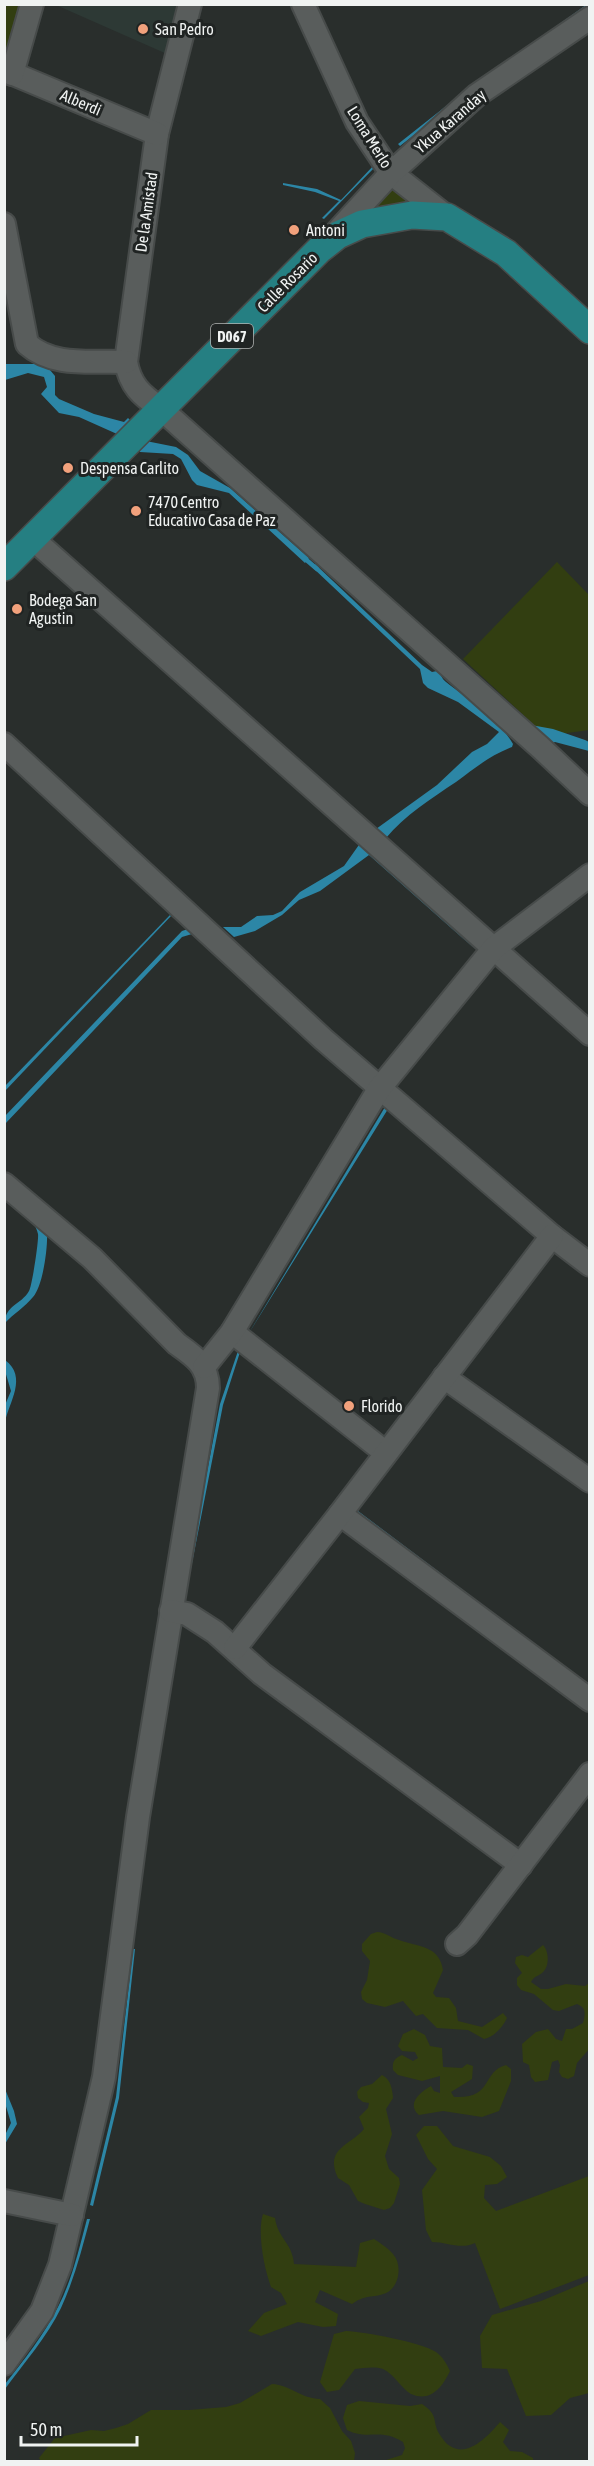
<svg xmlns="http://www.w3.org/2000/svg" width="594" height="2466" viewBox="0 0 594 2466" font-family="'Asap Condensed',sans-serif">
  <rect width="100%" height="100%" fill="#292e2c"/>
  <polygon fill="#2d3935" points="56,5 181,5 167,54"/>
  <g fill="#323e11">
    <polygon points="5,5 21,5 7,53 5,52"/>
    <polygon points="392,188 418,206 370,213"/>
    <polygon points="557,562 589,595 589,730 546,736 463,659"/>
    <path d="M 377,1932 C 385,1932 391,1938 399,1940 C 418,1947 439,1945 443,1970 L 433,1993 L 436,1997 L 449,1998 L 456,2008 L 458,2021 L 482,2027 L 503,2013 L 507,2018 C 503,2027 494,2037 484,2039 L 468,2030 L 437,2028 L 423,2014 L 416,2016 L 403,2001 L 385,2007 L 367,2003 L 362,1999 L 361,1992 L 367,1980 L 370,1961 L 362,1951 L 362,1944 L 371,1934 Z"/>
    <path d="M 543,1945 C 549,1951 550,1967 542,1973 C 537,1977 534,1976 531,1982 L 541,1989 L 548,1989 L 566,1984 L 585,1986 L 589,1983 L 590,2048 L 577,2063 L 574,2076 L 568,2079 L 562,2077 L 559,2072 L 560,2065 L 558,2060 L 552,2062 L 548,2080 L 535,2082 L 531,2077 L 529,2065 L 523,2062 L 522,2044 L 536,2032 L 548,2029 L 556,2039 L 562,2041 L 566,2029 L 572,2029 L 583,2023 C 585,2014 587,2008 577,2004 L 559,2011 L 553,2010 L 534,1994 L 521,1990 L 517,1985 L 517,1978 L 522,1973 L 515,1963 L 516,1957 L 522,1955 L 528,1957 Z"/>
    <path d="M 414,2029 L 425,2035 L 430,2046 L 442,2048 L 443,2067 L 462,2068 L 467,2064 L 473,2066 L 472,2079 L 451,2092 L 454,2097 C 494,2099 481,2072 506,2065 L 511,2069 L 511,2081 L 499,2111 L 482,2117 L 443,2111 L 419,2115 C 406,2104 420,2092 431,2086 L 434,2091 L 440,2093 L 440,2076 L 422,2081 L 398,2075 L 393,2070 C 392,2061 395,2058 402,2055 L 413,2061 L 418,2058 L 415,2052 L 402,2051 L 398,2046 L 403,2034 Z"/>
    <path d="M 382,2075 C 391,2080 392,2088 393,2098 L 386,2109 L 392,2134 L 385,2156 L 389,2169 L 399,2178 L 400,2184 L 394,2203 L 390,2208 L 384,2210 L 365,2204 L 358,2201 L 349,2185 L 338,2178 C 324,2148 350,2146 364,2129 L 359,2117 L 368,2108 L 369,2103 L 363,2102 L 358,2098 L 357,2092 L 361,2087 L 372,2084 Z"/>
    <path d="M 424,2126 L 437,2126 L 453,2146 L 490,2157 L 501,2166 L 507,2177 L 497,2184 L 485,2185 L 484,2198 L 496,2211 L 589,2176 L 589,2275 L 500,2309 L 475,2243 C 461,2250 447,2242 432,2242 L 426,2230 L 422,2190 L 437,2169 L 428,2159 L 416,2135 Z"/>
    <path d="M 263,2214 L 275,2218 C 278,2239 292,2242 294,2264 L 356,2267 L 360,2243 L 374,2239 C 380,2243 387,2247 393,2254 C 402,2264 400,2284 388,2292 C 375,2299 367,2293 352,2304 L 320,2290 L 315,2302 L 338,2314 L 336,2326 L 323,2327 L 298,2322 L 261,2336 L 248,2331 L 264,2313 L 287,2304 L 281,2293 L 271,2287 C 264,2268 257,2232 263,2214 Z"/>
    <polygon points="589,2281 589,2393 570,2398 551,2415 526,2416 507,2369 482,2368 480,2336 492,2315 541,2301"/>
    <path d="M 346,2331 C 365,2332 421,2342 436,2352 C 443,2357 446,2363 450,2371 C 443,2386 431,2403 411,2394 C 401,2388 394,2374 383,2369 C 374,2366 364,2368 355,2369 L 339,2390 L 327,2392 L 320,2382 L 334,2334 Z"/>
    <path d="M 272,2384 C 291,2385 299,2398 320,2399 L 330,2408 L 342,2431 L 351,2441 L 355,2453 L 354,2461 L 41,2462 L 39,2458 L 55,2438 L 91,2430 L 104,2431 L 116,2428 L 128,2424 L 151,2410 L 189,2410 L 226,2407 L 240,2403 Z"/>
    <path d="M 359,2401 L 410,2406 L 422,2404 C 440,2416 431,2421 440,2435 C 459,2466 485,2440 500,2422 L 509,2430 L 503,2442 L 510,2451 L 522,2452 L 533,2458 L 533,2461 L 383,2461 L 402,2455 L 405,2448 L 403,2442 C 379,2427 369,2441 347,2430 L 343,2418 L 347,2405 Z"/>
  </g>
  <g fill="#2c86a6">
    <polygon points="290,5 292,5 336,100 375,167 324,219 322,218 339,201 315,192 283,185 283,183 317,189 341,200 374,165 335,101"/>
    <polygon points="586,5 589,5 462,97 400,146 398,144 460,95"/>
    <polygon points="5,364 45,364 55,376 55,395 59,399 94,414 124,422 128,418 130,420 117,434 79,417 59,413 41,394 47,387 44,377 28,373 5,380"/>
    <polygon points="146,441 176,447 188,455 200,471 230,488 309,558 305,563 229,493 197,485 192,480 181,459 173,454 140,452 140,449"/>
    <path d="M 315,564 L 422,665 L 432,672 L 437,671 C 442,675 441,678 446,682 C 471,702 496,715 513,744 L 512,747 C 489,756 475,768 456,782 C 432,798 404,816 386,838 L 376,829 L 437,785 L 472,752 L 487,744 L 499,732 L 458,702 L 428,688 L 423,683 L 420,669 L 312,567 Z"/>
    <polygon points="531,725 553,729 585,740 589,742 589,751 555,742 550,744"/>
    <polygon points="361,842 371,854 476,950 369,855 320,891 299,900 282,915 255,931 234,937 223,927 241,927 257,916 273,915 282,911 300,892 344,866"/>
    <polygon points="170,915 171,916 5,1091 5,1086"/>
    <polygon points="188,929 199,938 192,934 182,937 5,1124 5,1116 182,931"/>
    <polygon points="369,1093 536,1236 535,1237 388,1109 249,1333 385,1107 376,1099 323,1160"/>
    <path d="M 32,1221 L 47,1232 C 48,1247 43,1286 33,1297 C 25,1307 13,1314 5,1323 C 5,1305 21,1305 29,1291 C 32,1286 39,1240 38,1234 C 37,1230 35,1225 32,1221 Z"/>
    <polygon points="239,1348 241,1349 223,1405 184,1604 182,1603 220,1404"/>
    <path d="M 5,1360 C 28,1377 9,1402 5,1422 L 5,1405 L 11,1391 L 5,1371 Z"/>
    <polygon points="358,1511 589,1685 589,1686 357,1513"/>
    <polygon points="133,1949 135,1949 119,2098 93,2206 90,2205 116,2097"/>
    <polygon points="5,2089 14,2111 17,2124 5,2144 5,2135 11,2123 5,2103"/>
    <path d="M 87,2219 L 90,2219 C 82,2249 74,2280 61,2308 C 47,2337 24,2363 5,2389 L 5,2384 C 24,2360 44,2335 58,2307 C 72,2280 79,2249 87,2219 Z"/>
  </g>
  <g fill="none" stroke-linecap="round" stroke-linejoin="round">
    <polyline stroke="#2c86a6" stroke-width="4.5" points="303,557 317,569"/>
    <g stroke="#474b4a" stroke-width="26">
      <g id="minor">
        <path d="M 190,4 L 157,134 L 126,362 C 130,385 141,395 160,408 L 541,748 L 590,794"/>
        <polyline points="303,4 357,122 391,173 447,217"/>
        <polyline points="4,70 157,134"/>
        <polyline points="12,74 32,4"/>
        <path d="M 4,224 L 27,344 C 54,368 93,360 126,362"/>
        <polyline points="333,236 391,173 477,95 590,18"/>
        <polyline points="33,539 590,1034"/>
        <polyline points="4,744 323,1039 552,1236 590,1265"/>
        <path d="M 4,1184 L 92,1258 L 177,1344 C 194,1356 208,1365 208,1388 L 138,1817 L 104,2077 L 60,2265 L 42,2311 L 4,2364"/>
        <polyline points="232,1332 386,1453"/>
        <polyline points="204,1367 232,1332 379,1089 494,948 590,875"/>
        <polyline points="444,1377 590,1481"/>
        <polyline points="340,1514 590,1700"/>
        <polyline points="171,1611 187,1614 215,1632 262,1674 521,1865"/>
        <polyline points="235,1648 340,1514 552,1236"/>
        <polyline points="457,1944 467,1935 590,1774"/>
        <polyline points="4,2201 72,2215"/>
      </g>
    </g>
    <g stroke="#474b4a" stroke-width="30">
      <polyline id="major" points="4,567 319,250 338,235 362,224 412,215 447,217 506,253 590,330"/>
    </g>
    <use href="#minor" stroke="#595d5c" stroke-width="22"/>
    <use href="#major" stroke="#257f82" stroke-width="27"/>
  </g>
  <g fill="#f1a17c" stroke="#202423" stroke-width="2">
    <circle cx="143" cy="29" r="6"/>
    <circle cx="294" cy="230" r="6"/>
    <circle cx="68" cy="468" r="6"/>
    <circle cx="136" cy="511" r="6"/>
    <circle cx="17" cy="609" r="6"/>
    <circle cx="349" cy="1406" r="6"/>
  </g>
  <g text-anchor="middle" dominant-baseline="central" stroke-width="6" stroke-linejoin="round" paint-order="stroke">
    <rect fill="#202423" stroke="#b2b5b4" stroke-width="1.5" x="211" y="324" width="42" height="24" rx="4.5"/>
    <g font-size="15" font-weight="bold" fill="#f0f3f2">
      <text x="232" y="336">D067</text>
    </g>
    <g font-size="16" fill="#f0f3f2" stroke="#202423" text-anchor="start">
      <text x="155" y="29">San Pedro</text>
      <text x="306" y="230">Antoni</text>
      <text x="80" y="468">Despensa Carlito</text>
      <text x="148" y="502">7470 Centro<tspan x="148" dy="18">Educativo Casa de Paz</tspan></text>
      <text x="29" y="600">Bodega San<tspan x="29" dy="18">Agustin</tspan></text>
      <text x="361" y="1406">Florido</text>
    </g>
    <g font-size="16" fill="#f0f3f2" stroke="#202423">
      <text transform="translate(81 102) rotate(23)">Alberdi</text>
      <text transform="translate(450 121) rotate(-41)">Ykua Karanday</text>
      <text transform="translate(370 137) rotate(58)">Loma Merlo</text>
      <text transform="translate(146 212) rotate(-82)">De la Amistad</text>
      <text transform="translate(287 282) rotate(-45)">Calle Rosario</text>
    </g>
  </g>
  <rect width="594" height="2466" fill="none" stroke="#f0f3f2" stroke-width="12"/>
  <path d="M21 2436v9h116v-9" fill="none" stroke="#f0f3f2" stroke-width="3"/>
  <text x="30" y="2436" font-size="18" fill="#f0f3f2" stroke="#202423" stroke-width="4.5" paint-order="stroke">50 m</text>
</svg>
